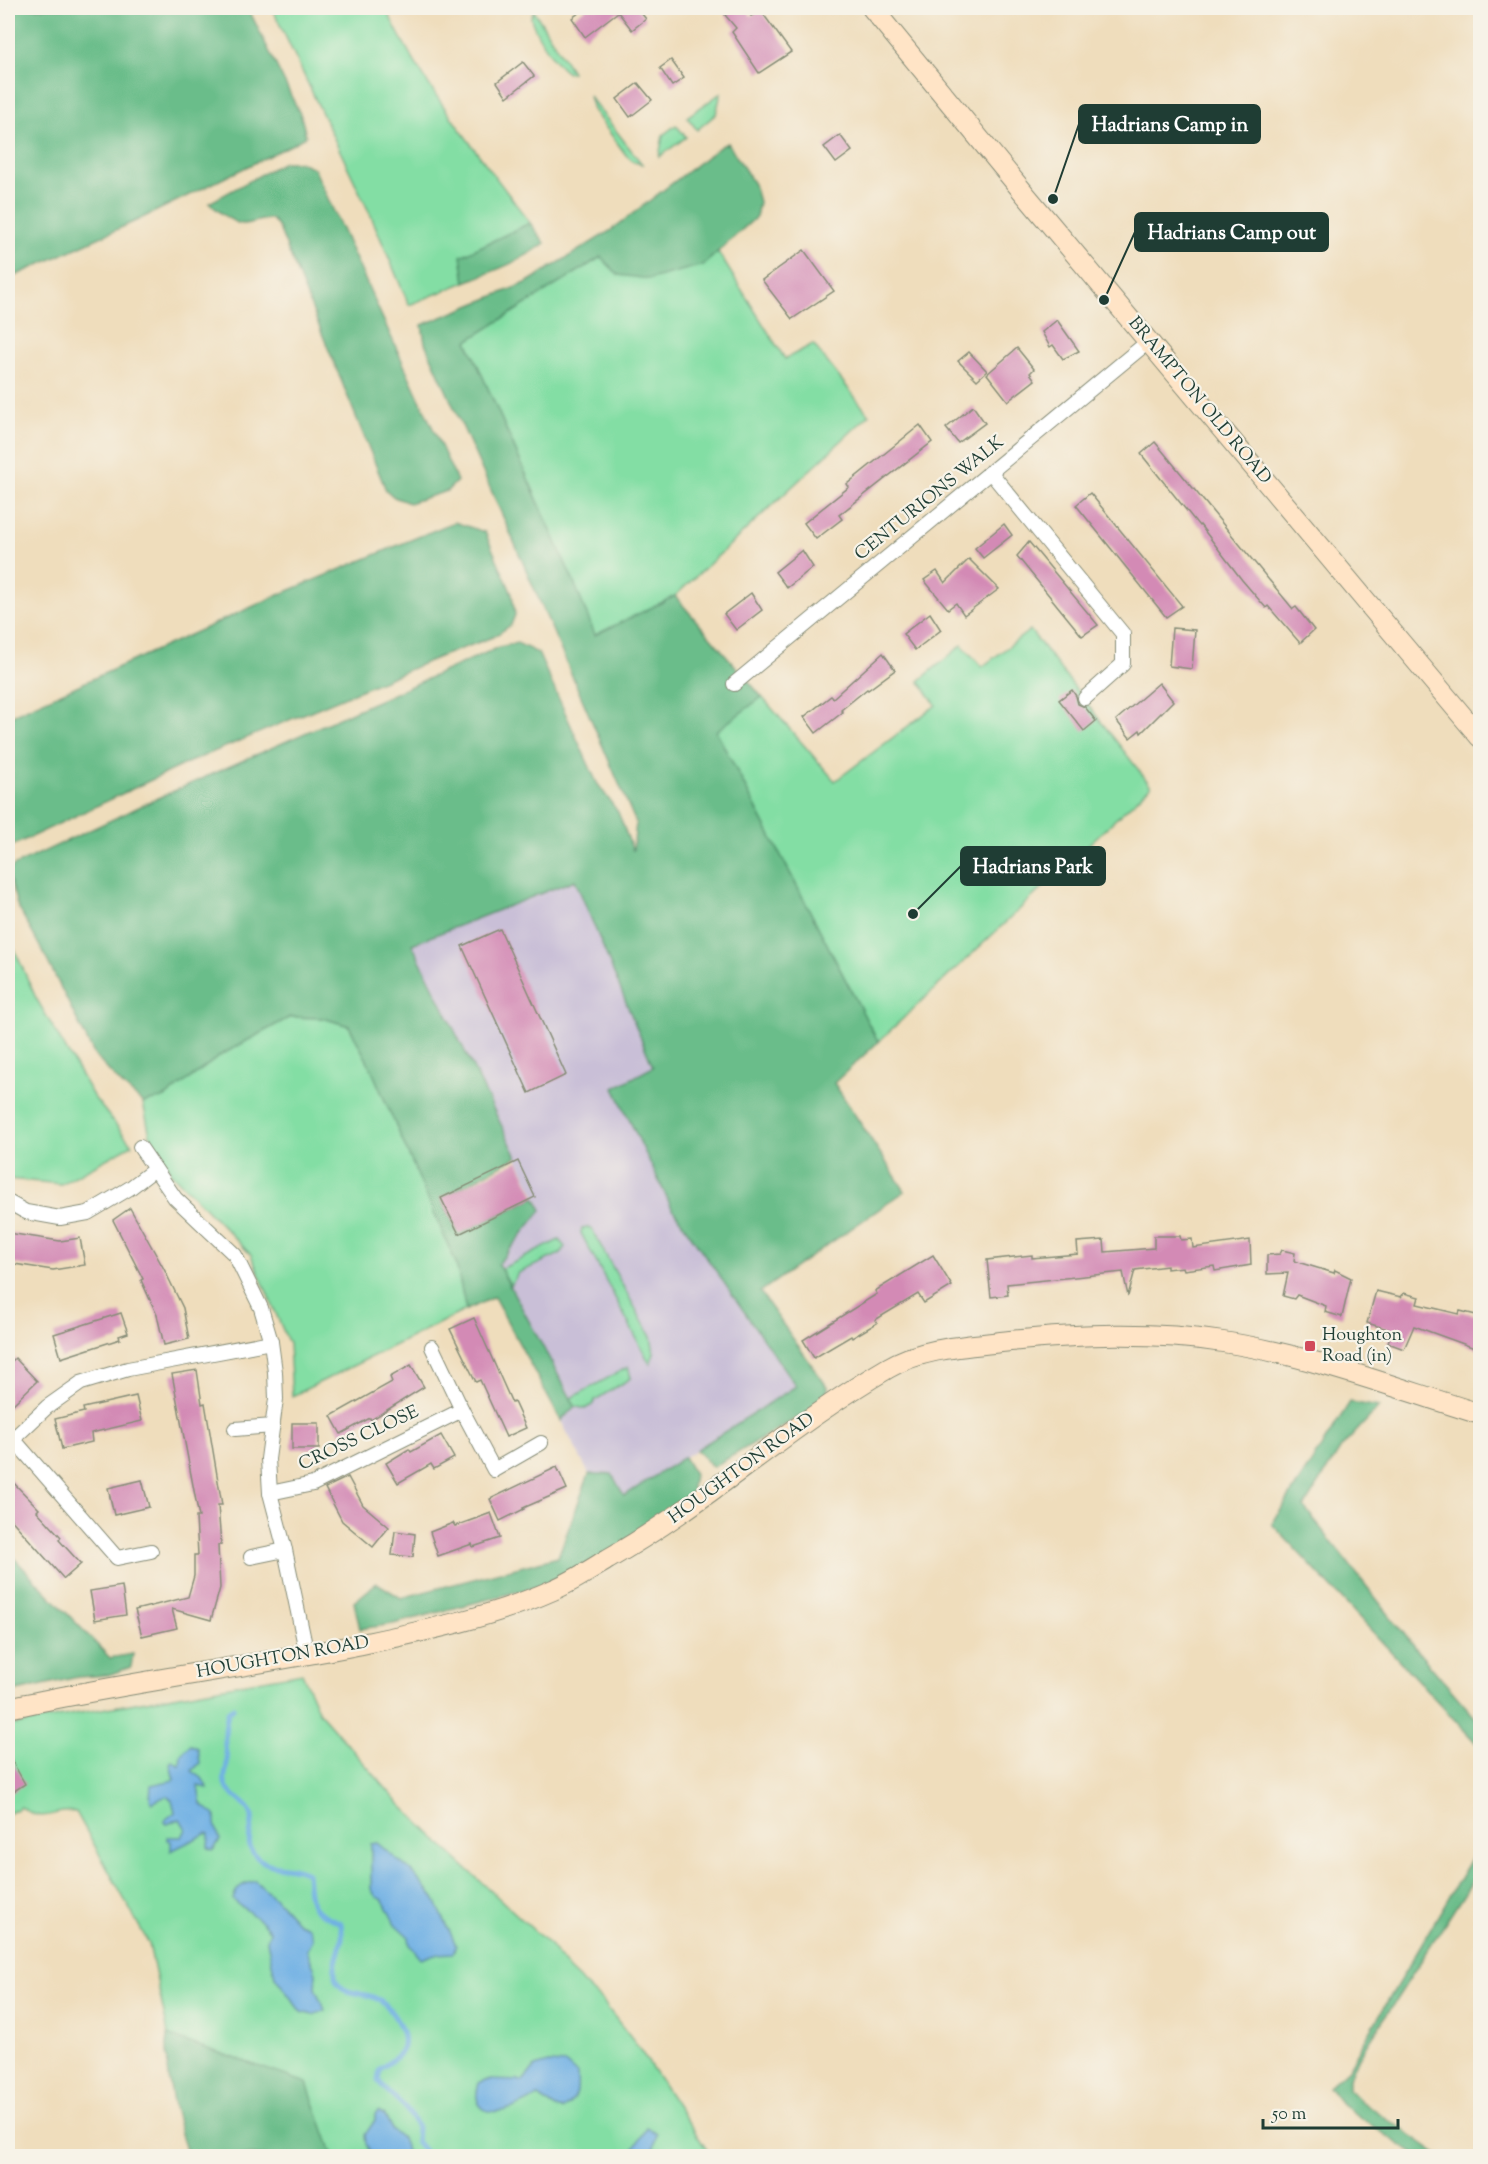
<svg xmlns="http://www.w3.org/2000/svg" width="1488" height="2164" viewBox="0 0 1488 2164" font-family="'Sorts Mill Goudy',serif">
  <rect width="100%" height="100%" fill="#f7f3e8"/>
  <filter id="ink" filterUnits="userSpaceOnUse"><feTurbulence type="fractalNoise" baseFrequency=".0167" numOctaves="2"/><feDisplacementMap in="SourceGraphic" scale="12" xChannelSelector="R" yChannelSelector="G"/><feConvolveMatrix kernelMatrix="1 2 1 2 8 2 1 2 1" color-interpolation-filters="sRGB"/></filter>
  <filter id="wash" filterUnits="userSpaceOnUse"><feTurbulence type="fractalNoise" baseFrequency=".008" numOctaves="4" result="noise"/><feDisplacementMap in="SourceGraphic" scale="24" xChannelSelector="R" yChannelSelector="G"/><feGaussianBlur stdDeviation="1.35" result="paint"/><feColorMatrix in="noise" values="0 0 0 0 0 0 0 0 0 0 0 0 0 0 0 0 0 1.4 0 .05"/><feComposite in="paint" operator="in"/></filter>
  <g filter="url(#wash)">
    <rect width="100%" height="100%" fill="#efddbc"/>
    <polygon fill="#c9bfd7" points="575,880 653,1067 614,1088 672,1208 796,1386 624,1496 612,1475 589,1474 561,1421 575,1406 498,1263 542,1209 412,944"/>
    <g fill="#83dea4" stroke="#518e6c" stroke-width="1.5">
      <path d="M 272,8 L 393,8 L 389,15 C 426,91 480,155 530,223 L 462,256 L 465,282 L 409,305 L 371,216 Z"/>
      <path d="M 534,11 L 572,72 L 568,73 C 556,66 533,31 531,17 Z"/>
      <polygon points="721,93 716,114 697,130 687,117"/>
      <polygon points="589,96 642,164 634,162 626,155 593,110"/>
      <polygon points="676,125 686,137 659,157 663,135"/>
      <polygon points="718,252 785,359 813,344 869,415 675,596 595,636 575,585 467,341 601,257 703,265"/>
      <polygon points="1030,630 1151,786 878,1042 716,731 762,697 835,781 936,705 919,681 962,645 982,667"/>
      <polygon points="8,935 36,998 93,1096 132,1145 61,1184 8,1179"/>
      <polygon points="290,1017 323,1018 349,1026 369,1064 456,1263 466,1310 292,1396 289,1344 251,1255 171,1173 150,1135 143,1103 165,1097 221,1055"/>
      <polygon points="588,1227 592,1230 651,1337 654,1353 650,1364 581,1233 582,1228"/>
      <polygon points="559,1240 565,1247 562,1253 518,1273 511,1286 501,1269"/>
      <polygon points="628,1367 631,1378 595,1400 594,1404 585,1409 575,1406 571,1398"/>
      <path d="M 302,1673 L 319,1712 L 398,1802 L 454,1857 L 551,1946 L 569,1970 L 603,2002 L 638,2047 L 711,2156 L 188,2156 L 166,2023 L 149,1944 L 76,1812 C 51,1808 47,1826 21,1807 L 8,1814 L 8,1726 Z"/>
    </g>
    <g fill="#6abd8a" stroke="#447d5f" stroke-width="1.5">
      <polygon points="8,8 248,8 301,116 306,136 293,144 140,219 8,279"/>
      <polygon points="728,143 754,184 759,202 756,217 703,265 650,279 618,275 601,257 467,341 575,585 595,635 675,596 762,697 716,731 878,1042 834,1083 905,1191 760,1292 828,1388 824,1402 713,1467 696,1450 796,1386 672,1208 614,1088 653,1067 575,880 412,944 517,1157 441,1198 459,1234 535,1197 542,1210 498,1264 575,1406 561,1421 494,1297 466,1310 456,1263 369,1064 349,1026 323,1018 290,1017 221,1055 165,1097 143,1103 121,1084 95,1056 44,954 17,905 8,872 13,866 156,799 499,647 517,643 538,653 597,783 618,812 633,851 636,823 504,519 425,343 422,325 526,283 610,231 721,146"/>
      <path d="M 284,162 L 300,162 L 314,168 L 457,481 L 447,491 L 409,503 L 394,497 L 386,490 L 279,228 L 272,219 C 262,218 252,224 243,224 C 231,223 218,210 209,203 Z"/>
      <path d="M 530,223 L 545,243 C 520,262 494,271 465,282 L 461,256 Z"/>
      <polygon points="454,522 485,532 512,594 515,615 511,625 493,637 439,657 187,763 12,846 8,845 8,717 276,596"/>
      <polygon points="1350,1402 1379,1407 1341,1448 1304,1507 1420,1654 1480,1723 1480,1747 1272,1524"/>
      <polygon points="684,1457 694,1474 691,1493 613,1554 539,1586 393,1624 360,1629 354,1602 377,1583 401,1598 558,1557 589,1474 612,1474 624,1496"/>
      <polygon points="8,1552 110,1658 133,1654 131,1667 108,1675 78,1677 8,1693"/>
      <polygon points="1480,1844 1480,1869 1353,2067 1349,2078 1349,2089 1361,2101 1441,2156 1417,2156 1342,2105 1328,2087 1348,2069"/>
      <path d="M 167,2035 L 307,2083 L 333,2156 L 188,2156 C 174,2114 166,2080 167,2035 Z"/>
    </g>
    <g fill="#70b0e4" stroke="#48768c" stroke-width="1.5">
      <polygon points="191,1745 198,1748 200,1763 192,1771 202,1778 208,1788 198,1786 201,1804 215,1815 215,1824 220,1840 213,1850 208,1848 209,1834 207,1833 171,1851 171,1841 167,1840 167,1837 182,1837 186,1829 180,1819 167,1824 164,1821 175,1812 172,1800 166,1796 152,1803 150,1798 151,1785 174,1780 170,1764 172,1761 180,1766 181,1754"/>
      <polygon points="377,1843 411,1871 434,1898 456,1945 453,1953 435,1954 421,1959 410,1945 409,1937 395,1924 383,1900 376,1897 371,1889 371,1844"/>
      <path d="M 255,1881 L 279,1902 L 298,1923 L 309,1927 L 313,1939 L 307,1950 L 316,1973 L 315,1988 L 325,2010 L 313,2015 L 301,2012 L 275,1977 L 267,1941 L 270,1931 L 262,1922 L 233,1900 C 236,1887 242,1884 255,1881 Z"/>
      <path d="M 549,2063 L 566,2064 L 577,2074 C 578,2094 579,2097 562,2110 L 556,2108 L 537,2096 C 524,2105 482,2125 477,2098 C 476,2094 478,2087 479,2083 L 485,2080 L 523,2081 L 535,2067 Z"/>
      <polygon points="378,2111 385,2115 392,2130 402,2139 409,2156 372,2156 366,2144 365,2135 375,2120 375,2114"/>
      <polygon points="647,2128 657,2133 652,2156 625,2156 633,2150"/>
    </g>
    <g fill="none" stroke-linecap="round" stroke-linejoin="round">
      <path stroke="#70b0e4" stroke-width="5" d="M 233,1708 L 228,1712 C 225,1727 223,1744 227,1758 C 229,1768 220,1779 228,1789 C 234,1798 250,1805 252,1816 C 254,1831 241,1845 259,1859 C 273,1870 292,1864 307,1873 C 310,1907 308,1909 341,1923 C 341,1928 343,1932 342,1937 C 341,1951 330,1969 337,1982 C 346,1997 366,1991 379,2000 C 392,2009 410,2035 401,2051 C 397,2058 386,2064 380,2069 L 378,2080 L 383,2087 L 405,2107 L 417,2127 L 416,2141 L 428,2156"/>
    </g>
    <g id="blocks">
      <g fill="#d38ab5">
        <polygon points="586,8 637,8 646,19 632,30 618,12 585,37 572,18"/>
        <polygon points="735,8 746,8 751,16 761,11 791,52 759,73 732,32 736,28 725,15"/>
        <polygon points="671,60 684,78 672,86 660,68"/>
        <polygon points="523,62 534,76 507,97 497,82"/>
        <polygon points="638,83 652,100 630,117 617,99"/>
        <polygon points="840,135 852,151 836,163 824,147"/>
        <polygon points="804,250 834,291 792,319 762,280"/>
        <polygon points="1057,320 1079,351 1063,359 1053,345 1050,347 1042,332"/>
        <polygon points="1017,348 1034,369 1030,373 1035,380 1008,401 987,374"/>
        <polygon points="969,352 987,371 977,380 958,361"/>
        <polygon points="973,406 985,423 958,443 946,428"/>
        <polygon points="920,425 932,442 839,515 842,519 816,539 804,523 849,487 847,484"/>
        <polygon points="1155,442 1293,609 1296,607 1314,630 1300,643 1268,606 1266,608 1242,580 1200,525 1199,526 1141,454"/>
        <polygon points="1090,493 1182,606 1166,617 1076,505"/>
        <polygon points="1004,524 1012,535 983,558 975,548"/>
        <polygon points="1029,542 1098,625 1082,636 1017,556"/>
        <polygon points="802,550 813,567 787,588 775,572"/>
        <polygon points="969,559 999,589 964,615 956,603 948,609 924,580 937,571 945,583"/>
        <polygon points="751,593 762,610 736,630 724,614"/>
        <polygon points="930,613 941,630 915,650 903,634"/>
        <polygon points="1172,628 1195,630 1192,669 1169,666"/>
        <polygon points="883,653 895,670 868,690 867,689 841,710 843,712 816,733 804,717 831,696 833,698"/>
        <polygon points="1159,683 1173,701 1141,733 1140,730 1130,738 1116,720"/>
        <polygon points="1072,690 1076,696 1078,704 1085,707 1096,721 1084,731 1059,700"/>
        <polygon points="500,929 566,1075 529,1093 462,946"/>
        <polygon points="518,1161 535,1197 459,1234 441,1198"/>
        <polygon points="130,1208 164,1269 183,1308 189,1339 164,1345 157,1315 141,1280 143,1279 113,1220"/>
        <polygon points="8,1233 60,1241 80,1238 85,1265 53,1270 8,1263"/>
        <polygon points="1154,1236 1180,1236 1181,1240 1192,1239 1193,1248 1250,1240 1251,1265 1215,1271 1214,1266 1184,1270 1183,1267 1167,1269 1167,1266 1135,1270 1128,1296 1123,1272 1007,1284 1008,1295 991,1297 987,1260 1032,1255 1032,1258 1078,1254 1077,1242 1104,1240 1105,1252 1154,1248"/>
        <polygon points="1282,1250 1295,1253 1294,1261 1334,1273 1335,1270 1351,1278 1342,1317 1325,1312 1326,1306 1297,1295 1294,1299 1283,1296 1288,1273 1267,1274 1267,1255 1280,1254"/>
        <polygon points="933,1255 952,1286 924,1303 918,1294 875,1320 877,1323 852,1338 851,1336 814,1358 803,1340 877,1294 875,1291"/>
        <polygon points="1376,1291 1401,1297 1404,1293 1419,1297 1417,1304 1459,1314 1460,1311 1480,1316 1480,1350 1414,1326 1404,1349 1388,1343 1391,1330 1367,1323"/>
        <polygon points="121,1313 128,1333 119,1336 120,1339 61,1358 54,1334"/>
        <polygon points="474,1318 512,1403 514,1402 526,1428 506,1437 480,1380 476,1382 450,1329"/>
        <polygon points="15,1358 37,1381 8,1409 8,1365"/>
        <polygon points="411,1365 424,1387 371,1420 370,1418 341,1434 331,1416 392,1382 390,1377"/>
        <polygon points="197,1370 202,1404 205,1403 222,1505 218,1505 221,1545 218,1545 220,1588 211,1620 172,1609 177,1628 142,1636 135,1610 188,1597 194,1576 194,1555 198,1555 196,1517 199,1517 172,1374"/>
        <polygon points="136,1396 142,1421 91,1433 92,1442 62,1449 55,1419 84,1412 83,1408"/>
        <rect x="292" y="1423" width="27" height="26"/>
        <polygon points="441,1435 454,1458 434,1469 431,1464 398,1483 386,1463 409,1449 411,1452"/>
        <polygon points="557,1467 567,1489 523,1508 524,1509 500,1521 490,1499"/>
        <polygon points="8,1477 39,1509 37,1511 61,1537 59,1540 81,1564 64,1579 8,1516"/>
        <polygon points="348,1477 363,1505 389,1527 373,1547 342,1521 325,1488"/>
        <polygon points="142,1480 149,1507 114,1515 108,1488"/>
        <polygon points="491,1513 500,1538 473,1547 472,1544 438,1556 430,1532 453,1523 455,1526"/>
        <polygon points="395,1531 415,1534 413,1557 392,1555"/>
        <polygon points="122,1586 126,1615 95,1620 90,1591"/>
        <polygon points="8,1754 25,1784 8,1795"/>
      </g>
    </g>
  </g>
  <g filter="url(#ink)">
    <use href="#blocks" fill-opacity="0" stroke="#878d78" stroke-width="1.5"/>
    <g fill="none" stroke-linecap="round" stroke-linejoin="round">
      <g stroke="#878d78" stroke-width="16">
        <g id="street">
          <polyline points="991,473 1123,634 1123,664 1085,698"/>
          <polyline points="734,684 1149,341"/>
          <polyline points="140,1147 175,1198 235,1255 261,1308 271,1342 275,1372 276,1399 268,1459 270,1493 285,1550 307,1655"/>
          <polyline points="8,1202 26,1212 60,1218 88,1213 130,1188 155,1169"/>
          <polyline points="432,1347 462,1410 494,1470 541,1443"/>
          <polyline points="235,1429 273,1426"/>
          <polyline points="8,1433 117,1558 151,1551"/>
          <polyline points="13,1439 47,1407 81,1383 128,1369 271,1342"/>
          <polyline points="270,1493 313,1484 462,1410"/>
          <polyline points="251,1557 285,1550"/>
        </g>
      </g>
      <g stroke="#878d78" stroke-width="22">
        <g id="secondary">
          <polyline points="872,8 1024,193 1480,737"/>
          <path d="M 8,1708 C 123,1683 241,1668 357,1645 C 424,1631 490,1618 553,1590 C 572,1582 590,1570 608,1559 C 706,1503 790,1425 888,1368 C 924,1347 970,1346 1010,1341 C 1081,1334 1152,1331 1223,1342 C 1310,1355 1396,1388 1480,1414"/>
        </g>
      </g>
      <use href="#street" stroke="#fff" stroke-width="14"/>
      <use href="#secondary" stroke="#ffe4c6" stroke-width="20"/>
    </g>
  </g>
  <rect fill="#d1495b" stroke="#f7f3e8" stroke-width="2" x="1304" y="1340" width="12" height="12" rx="3"/>
  <g text-anchor="middle" dominant-baseline="central" stroke-width="4.5" stroke-linejoin="round" paint-order="stroke">
    <g font-size="18" fill="#1f3d34" stroke="#f7f3e8">
      <text transform="translate(1199 401) rotate(50)">BRAMPTON OLD ROAD</text>
      <text transform="translate(930 499) rotate(-39)">CENTURIONS WALK</text>
      <text transform="translate(359 1439) rotate(-25)">CROSS CLOSE</text>
      <text transform="translate(742 1469) rotate(-36)">HOUGHTON ROAD</text>
      <text transform="translate(283 1658) rotate(-10)">HOUGHTON ROAD</text>
    </g>
    <g font-size="18" fill="#1f3d34" stroke="#f7f3e8" text-anchor="start">
      <text x="1322" y="1336">Houghton<tspan x="1322" dy="21">Road (in)</tspan></text>
    </g>
  </g>
  <path fill="none" stroke="#1f3d34" stroke-width="2" d="M1053 199L1079 124M1104 300L1135 232M913 914L961 866"/>
  <g fill="#1f3d34" stroke="#f7f3e8" stroke-width="2">
    <circle cx="1053" cy="199" r="6"/>
    <circle cx="1104" cy="300" r="6"/>
    <circle cx="913" cy="914" r="6"/>
  </g>
  <g fill="#1f3d34" stroke="#1f3d34" stroke-width="2">
    <rect x="1079" y="105" width="181" height="38" rx="6"/>
    <rect x="1135" y="213" width="193" height="38" rx="6"/>
    <rect x="961" y="847" width="144" height="38" rx="6"/>
  </g>
  <g font-size="20" text-anchor="middle" font-weight="bold" fill="#fff">
    <text x="1170" y="131">Hadrians Camp in</text>
    <text x="1232" y="239">Hadrians Camp out</text>
    <text x="1033" y="873">Hadrians Park</text>
  </g>
  <rect width="1488" height="2164" fill="none" stroke="#f7f3e8" stroke-width="30"/>
  <path d="M1263 2119v9h135v-9" fill="none" stroke="#1f3d34" stroke-width="3"/>
  <text x="1272" y="2119" font-size="18" fill="#1f3d34" stroke="#f7f3e8" stroke-width="4.5" paint-order="stroke">50 m</text>
</svg>
